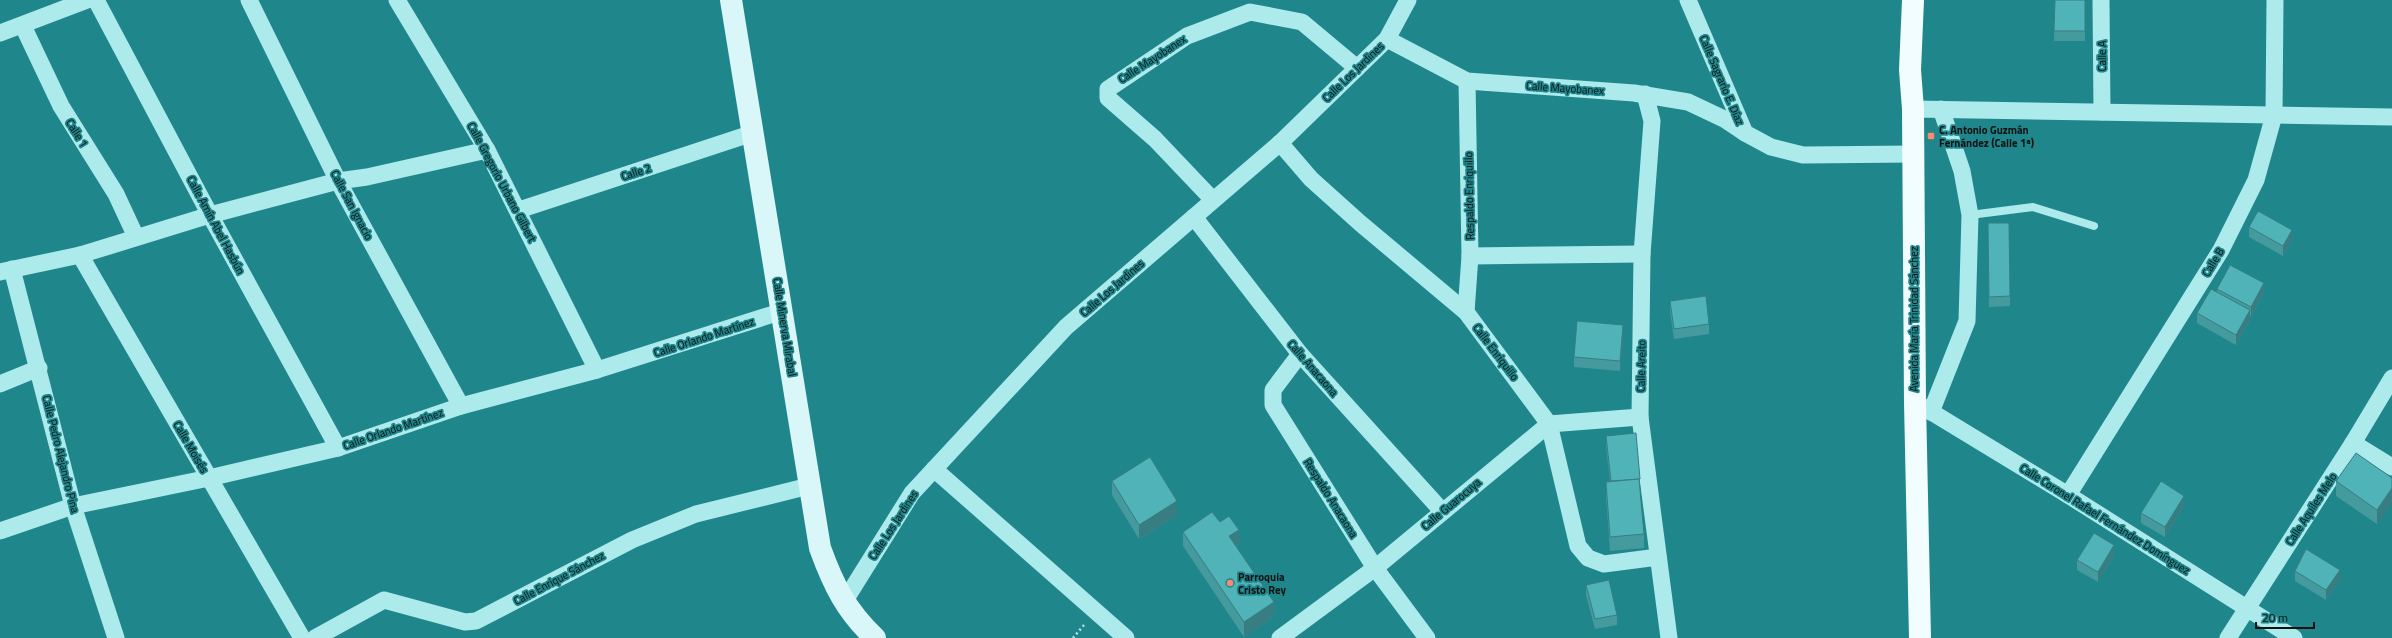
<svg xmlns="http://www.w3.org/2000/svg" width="2392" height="638" viewBox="0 0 2392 638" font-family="'Titillium Web',sans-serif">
  <rect width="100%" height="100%" fill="#1f878c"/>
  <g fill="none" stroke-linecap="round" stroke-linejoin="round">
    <polyline stroke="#adeaec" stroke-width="2.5" stroke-dasharray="2 3" stroke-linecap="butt" points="1073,638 1084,625"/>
    <polyline stroke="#adeaec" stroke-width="8" points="1970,215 2033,207 2094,226"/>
    <g stroke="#adeaec" stroke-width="17">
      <polyline points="96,0 210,215 338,448"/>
      <polyline points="249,0 338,181 461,406"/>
      <polyline points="397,0 487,150 597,370"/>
      <polyline points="1688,0 1745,133 1771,147 1803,155 1914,154"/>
      <polyline points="2101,0 2102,112"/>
      <polyline points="23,26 61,106 116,194 136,237"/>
      <polyline points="0,33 87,0"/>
      <polyline points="1387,39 1467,81 1634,93 1688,102 1724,119 1745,133"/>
      <polyline points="1645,94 1652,121 1642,254 1640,417 1669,638"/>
      <polyline points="1913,109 2392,117"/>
      <polyline points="1280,143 1311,179 1360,223 1466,312 1549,424 1578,546 1588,558 1604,564 1658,557"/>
      <polyline points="1213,200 1155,139 1108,98 1108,89 1187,36 1250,12 1302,22 1357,68"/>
      <polyline points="519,210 753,133"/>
      <polyline points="1194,217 1300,354 1442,511"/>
      <polyline points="80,255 302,638"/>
      <polyline points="1470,256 1642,254"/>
      <polyline points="12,269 73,506 116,638"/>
      <polyline points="0,272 80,255 210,215 338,181 367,177 487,150"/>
      <polyline points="1466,312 1470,256 1467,81"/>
      <polyline points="1300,354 1273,390 1273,405 1375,568 1427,638"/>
      <polyline points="0,384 39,368"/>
      <polyline points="1915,402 2068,495 2294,638"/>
      <polyline points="1931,412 1967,321 1970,215 1962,171 1941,109"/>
      <polyline points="2353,443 2392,467"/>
      <polyline points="934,469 1126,638"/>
      <polyline points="2068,495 2221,250 2256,180 2274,115 2275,0"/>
      <polyline points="0,531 73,506 209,478 338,448 461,406 597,370 783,311"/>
      <polyline points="844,602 912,493 1066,327 1280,143 1387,39 1408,0"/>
      <polyline points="315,638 384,600 465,622 476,621 632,540 696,514 809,486"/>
      <polyline points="1280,638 1375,568 1549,424 1640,417"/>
      <polyline points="2228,638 2353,443 2392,378"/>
    </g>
    <path stroke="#d9f7f9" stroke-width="22" d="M 731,0 L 820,548 C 833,584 846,611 875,638"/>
    <polyline stroke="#f2fdff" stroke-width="22" points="1913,0 1910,70 1913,109 1915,402 1920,638"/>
  </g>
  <g fill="#459a9e">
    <polygon points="2055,0 2085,0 2085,41 2054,41"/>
    <polygon points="1988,223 2010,296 2010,306 1989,307"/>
    <polygon points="2249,227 2292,240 2283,256 2249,237"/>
    <polygon points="2217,289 2264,293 2251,317 2250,316 2250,320 2236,345 2197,323 2197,313 2217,292"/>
    <polygon points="1670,301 1709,324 1709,334 1674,339 1670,311"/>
    <polygon points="1623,335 1620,371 1574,367 1574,357"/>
    <polygon points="1606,436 1640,479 1640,489 1644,534 1644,548 1610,551 1606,496 1606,482 1610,482 1606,446"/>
    <polygon points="2392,478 2377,524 2336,496 2336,481"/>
    <polygon points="1112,481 1177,515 1139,539 1112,495"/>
    <polygon points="2184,506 2165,537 2141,523 2141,513"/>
    <polygon points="1220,522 1239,544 1236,546 1274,616 1244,637 1183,546 1183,532"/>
    <polygon points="2114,555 2098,582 2077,570 2077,560"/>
    <polygon points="2295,571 2340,580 2326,600 2295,581"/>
    <polygon points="1586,585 1617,615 1617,625 1595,629 1586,595"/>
  </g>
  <g fill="#387d81">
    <polygon points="2292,230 2292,240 2283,256 2283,246"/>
    <polygon points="2264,283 2264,293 2251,317 2251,307"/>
    <polygon points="2250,310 2250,320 2236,345 2236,335"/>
    <polygon points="1623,325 1623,335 1620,371 1620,361"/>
    <polygon points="2392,488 2392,503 2377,524 2377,510"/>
    <polygon points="2184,496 2184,506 2165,537 2165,527"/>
    <polygon points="1177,501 1177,515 1139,539 1139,525"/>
    <polygon points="1239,530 1239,544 1229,550 1229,536"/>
    <polygon points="2114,545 2114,555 2098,582 2098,572"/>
    <polygon points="2340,570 2340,580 2326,600 2326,590"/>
    <polygon points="1274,602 1274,616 1244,637 1244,622"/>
  </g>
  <g fill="#50b3b8" stroke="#387d81">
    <polygon points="2055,0 2085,0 2085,31 2054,31"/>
    <polygon points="2258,211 2292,230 2283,246 2249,227"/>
    <polygon points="1988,223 2009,223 2010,296 1989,297"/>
    <polygon points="2230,265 2264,283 2251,307 2217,289"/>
    <polygon points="2211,289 2250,310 2236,335 2197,313"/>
    <polygon points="1706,296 1709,324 1674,329 1670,301"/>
    <polygon points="1577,321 1623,325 1620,361 1574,357"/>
    <polygon points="1636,433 1640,479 1611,481 1606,436"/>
    <polygon points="2356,453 2392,478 2392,488 2377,510 2336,481"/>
    <polygon points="1150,457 1177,501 1139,525 1112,481"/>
    <polygon points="1639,479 1644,534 1610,537 1606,482"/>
    <polygon points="2161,481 2184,496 2165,527 2141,513"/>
    <polygon points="1212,512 1220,522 1229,516 1239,530 1229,536 1274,602 1244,622 1183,532"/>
    <polygon points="2094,533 2114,545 2098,572 2077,560"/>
    <polygon points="2306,549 2340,570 2326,590 2295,571"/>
    <polygon points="1609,580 1617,615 1595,619 1586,585"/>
  </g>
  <g fill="#fa896d" stroke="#1f878c" stroke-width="1.5">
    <rect x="1927" y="132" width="8" height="8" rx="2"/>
    <circle cx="1230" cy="583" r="4"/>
  </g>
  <g text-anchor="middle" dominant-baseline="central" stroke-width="3.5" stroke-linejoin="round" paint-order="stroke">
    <g font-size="11" fill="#111" stroke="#1f878c">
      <text transform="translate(2102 56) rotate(-90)">Calle A</text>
      <text transform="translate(1152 59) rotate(-33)">Calle Mayobanex</text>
      <text transform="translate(1353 72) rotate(-44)">Calle Los Jardines</text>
      <text transform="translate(1722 80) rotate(67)">Calle Sagrario E. Díaz</text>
      <text transform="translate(1565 88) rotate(4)">Calle Mayobanex</text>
      <text transform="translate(77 133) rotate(58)">Calle 1</text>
      <text transform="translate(636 172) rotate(-18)">Calle 2</text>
      <text transform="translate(502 182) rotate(62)">Calle Gregorio Urbano Gilbert</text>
      <text transform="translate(1469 196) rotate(-91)">Respaldo Enriquillo</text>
      <text transform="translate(352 205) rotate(62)">Calle San Ignacio</text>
      <text transform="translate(216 225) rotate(62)">Calle Amín Abel Hasbún</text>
      <text transform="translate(2213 262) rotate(-59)">Calle B</text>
      <text transform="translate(1112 288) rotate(-41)">Calle Los Jardines</text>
      <text transform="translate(1914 319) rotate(-90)">Avenida María Trinidad Sánchez</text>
      <text transform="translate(785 327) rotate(81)">Calle Minerva Mirabal</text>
      <text transform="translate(704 337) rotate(-18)">Calle Orlando Martínez</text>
      <text transform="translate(1496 352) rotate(53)">Calle Enriquillo</text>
      <text transform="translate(1641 366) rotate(-89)">Calle Areito</text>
      <text transform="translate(1313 368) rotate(49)">Calle Anacaona</text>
      <text transform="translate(393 429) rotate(-19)">Calle Orlando Martínez</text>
      <text transform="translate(191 447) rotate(60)">Calle Moisés</text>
      <text transform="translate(61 454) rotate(76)">Calle Pedro Alejandro Pina</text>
      <text transform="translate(1331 498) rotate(58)">Respaldo Anacaona</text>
      <text transform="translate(1451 504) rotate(-40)">Calle Guarocuya</text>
      <text transform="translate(2311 509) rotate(-57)">Calle Aquiles Melo</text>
      <text transform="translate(2105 519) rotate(32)">Calle Coronel Rafael Fernández Domínguez</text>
      <text transform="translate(893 525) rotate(-57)">Calle Los Jardines</text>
      <text transform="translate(559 578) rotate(-28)">Calle Enrique Sánchez</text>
    </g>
    <g font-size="11" font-weight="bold" fill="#111" stroke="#1f878c" text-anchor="start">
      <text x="1939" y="130">C. Antonio Guzmán<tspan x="1939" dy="13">Fernández (Calle 1ª)</tspan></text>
      <text x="1238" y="577">Parroquia<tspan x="1238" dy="13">Cristo Rey</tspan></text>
    </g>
  </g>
  <path d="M2256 622v6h58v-6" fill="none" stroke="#111111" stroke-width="2"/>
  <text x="2262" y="622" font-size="12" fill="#111111" stroke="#1f878c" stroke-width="3" paint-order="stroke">20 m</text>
</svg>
